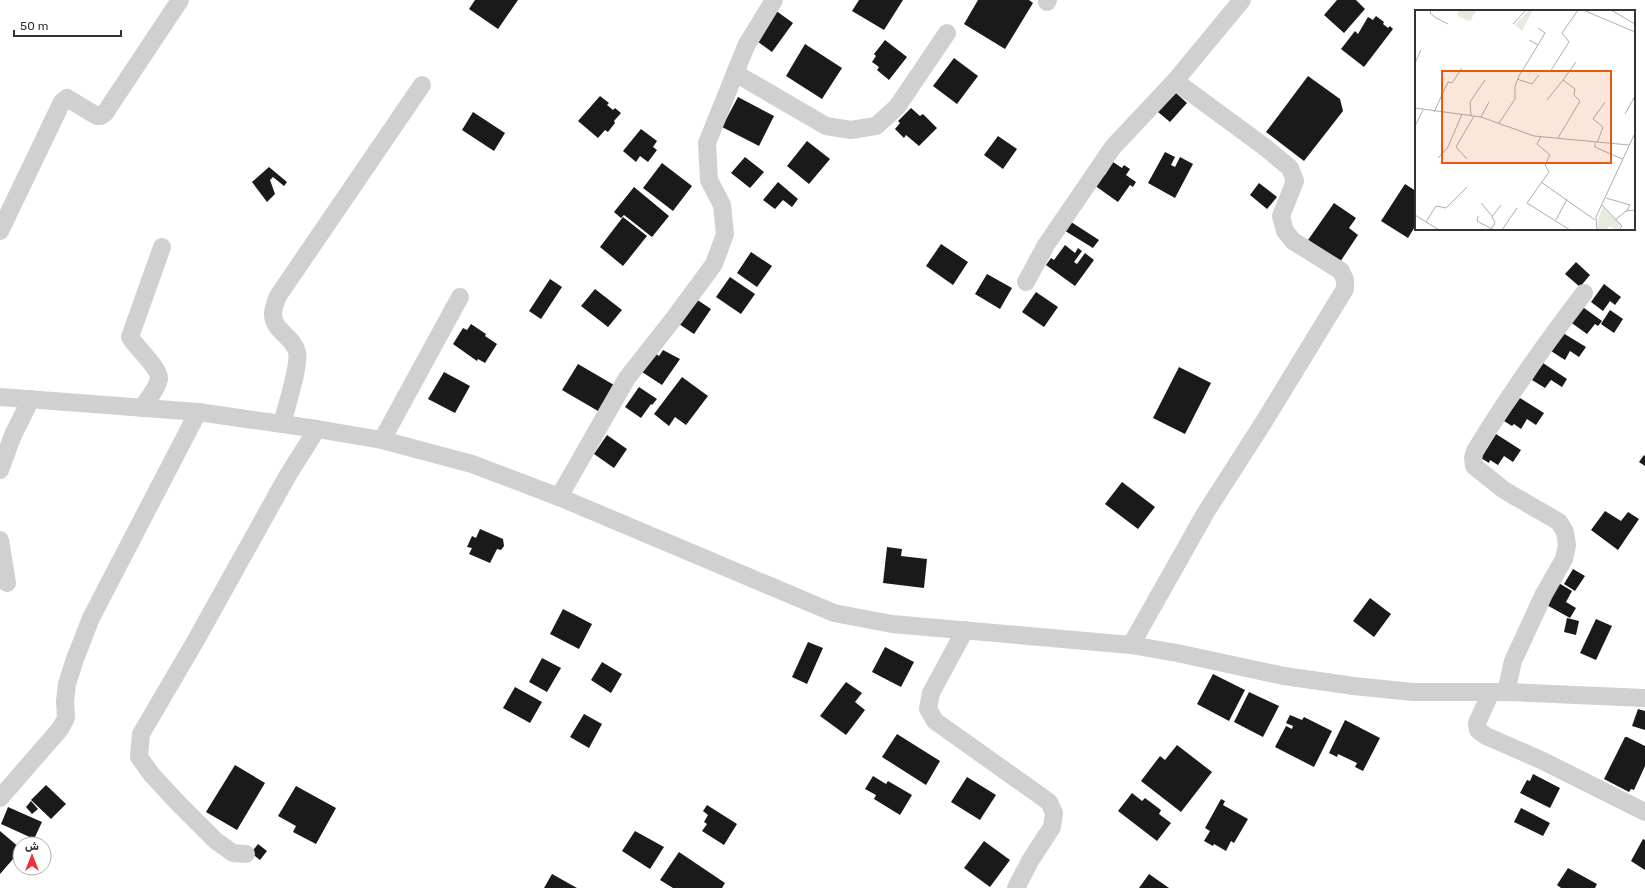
<svg xmlns="http://www.w3.org/2000/svg" width="1645" height="888" viewBox="0 0 1645 888" font-family="Rubik,Cairo,sans-serif">
  <rect width="100%" height="100%" fill="#fff"/>
  <g fill="#1a1a1a">
    <polygon points="475,0 518,0 498,29 469,9"/>
    <polygon points="859,0 903,0 884,30 852,11"/>
    <polygon points="978,0 1029,0 1033,3 1005,49 964,24"/>
    <polygon points="1337,0 1356,0 1365,9 1344,33 1324,15"/>
    <polygon points="775,10 793,23 772,52 754,39"/>
    <polygon points="1376,16 1384,22 1383,24 1388,28 1390,26 1393,29 1364,67 1341,49 1355,31 1358,34 1368,17 1373,20"/>
    <polygon points="885,40 907,57 889,80 877,70 879,67 872,62 876,56 874,54"/>
    <polygon points="805,44 842,68 822,99 786,76"/>
    <polygon points="954,58 978,76 957,104 933,86"/>
    <polygon points="1308,76 1340,99 1343,111 1304,161 1266,132"/>
    <polygon points="1176,93 1187,103 1170,122 1158,112"/>
    <polygon points="600,96 609,103 607,105 613,110 615,108 621,113 614,121 615,123 608,132 605,130 598,138 578,121"/>
    <polygon points="738,97 774,116 759,146 722,127"/>
    <polygon points="911,108 920,116 923,114 937,128 919,146 906,135 904,138 895,129 900,123 898,121"/>
    <polygon points="473,112 505,133 494,151 462,130"/>
    <polygon points="641,129 657,141 653,147 657,150 648,162 640,156 636,162 623,151"/>
    <polygon points="998,136 1017,149 1003,169 984,155"/>
    <polygon points="807,141 830,159 809,184 787,166"/>
    <polygon points="1165,152 1175,157 1171,165 1175,167 1180,157 1193,164 1175,198 1148,183"/>
    <polygon points="745,157 764,172 750,188 731,173"/>
    <polygon points="1113,162 1122,168 1124,165 1130,169 1126,175 1136,182 1133,187 1130,185 1118,202 1094,185 1104,175 1105,175"/>
    <polygon points="662,163 692,186 673,211 643,188"/>
    <polygon points="269,167 287,182 284,186 273,177 270,180 275,194 267,202 252,182"/>
    <polygon points="778,182 798,199 792,207 783,200 775,209 763,200"/>
    <polygon points="1259,183 1277,197 1267,209 1250,195"/>
    <polygon points="1405,184 1416,191 1416,225 1408,238 1381,221"/>
    <polygon points="634,187 669,216 652,237 624,215 621,218 614,212"/>
    <polygon points="1334,203 1356,218 1349,228 1358,235 1340,262 1308,240"/>
    <polygon points="623,217 647,236 623,266 600,247"/>
    <polygon points="1068,220 1099,240 1093,248 1062,229"/>
    <polygon points="941,244 968,262 953,285 926,266"/>
    <polygon points="1065,245 1075,253 1078,248 1082,251 1074,262 1077,264 1085,253 1094,260 1075,286 1046,265 1051,258 1054,260"/>
    <polygon points="751,252 772,266 757,287 737,273"/>
    <polygon points="1576,262 1590,275 1580,287 1565,274"/>
    <polygon points="987,274 1012,288 1000,309 975,294"/>
    <polygon points="730,277 755,294 741,314 716,297"/>
    <polygon points="550,279 562,287 541,319 529,311"/>
    <polygon points="1604,284 1621,297 1615,305 1610,301 1603,311 1591,302"/>
    <polygon points="595,289 622,310 608,327 581,306"/>
    <polygon points="1036,292 1058,307 1044,327 1022,312"/>
    <polygon points="693,297 711,309 694,334 676,322"/>
    <polygon points="1580,305 1602,321 1598,326 1595,324 1587,334 1569,321"/>
    <polygon points="1610,310 1623,319 1614,333 1601,324"/>
    <polygon points="471,324 486,334 485,336 497,344 485,363 478,359 477,361 453,344 463,328 467,330"/>
    <polygon points="1563,333 1586,347 1579,357 1570,351 1565,360 1551,351"/>
    <polygon points="663,350 680,359 662,385 642,372 656,354 659,356"/>
    <polygon points="1543,363 1567,379 1562,387 1551,380 1545,388 1532,380"/>
    <polygon points="578,364 614,385 598,411 562,390"/>
    <polygon points="1179,367 1211,383 1185,434 1153,418"/>
    <polygon points="444,372 470,386 455,413 428,399"/>
    <polygon points="682,377 708,396 686,425 675,417 669,426 654,414"/>
    <polygon points="639,387 657,399 652,405 651,404 641,418 625,407"/>
    <polygon points="1520,398 1544,413 1536,425 1527,419 1521,429 1514,424 1512,426 1504,421"/>
    <polygon points="1496,434 1521,450 1513,462 1504,456 1498,465 1490,460 1489,463 1481,458"/>
    <polygon points="607,435 627,449 614,468 594,454"/>
    <polygon points="1644,455 1645,456 1645,466 1639,462"/>
    <polygon points="1122,482 1155,507 1138,529 1105,504"/>
    <polygon points="1605,511 1621,521 1628,512 1639,519 1618,550 1591,530"/>
    <polygon points="480,529 503,539 504,546 501,550 497,549 490,563 469,554 472,548 467,547 472,536 476,538"/>
    <polygon points="887,547 902,549 901,556 927,559 924,588 883,583"/>
    <polygon points="1573,569 1585,576 1575,591 1564,584"/>
    <polygon points="1557,582 1572,591 1566,602 1576,608 1570,618 1545,604"/>
    <polygon points="1370,598 1391,614 1374,637 1353,621"/>
    <polygon points="563,609 592,624 579,649 550,634"/>
    <polygon points="1567,618 1579,621 1576,635 1564,632"/>
    <polygon points="1596,619 1612,626 1596,660 1580,653"/>
    <polygon points="808,642 823,648 807,684 792,677"/>
    <polygon points="885,647 914,662 901,687 872,672"/>
    <polygon points="542,658 561,668 547,692 529,682"/>
    <polygon points="602,662 622,674 611,693 591,680"/>
    <polygon points="1213,674 1245,690 1229,721 1197,704"/>
    <polygon points="846,682 862,693 855,702 865,710 846,735 820,716"/>
    <polygon points="515,687 542,702 530,723 503,708"/>
    <polygon points="1249,692 1279,706 1263,737 1234,722"/>
    <polygon points="1638,709 1645,711 1645,730 1632,726"/>
    <polygon points="584,714 602,724 589,748 570,737"/>
    <polygon points="1290,715 1302,720 1304,717 1332,731 1314,767 1275,747 1286,726 1292,729 1293,726 1286,723"/>
    <polygon points="1345,720 1380,738 1363,771 1355,767 1357,763 1338,754 1337,757 1329,753"/>
    <polygon points="897,734 940,761 926,785 882,757"/>
    <polygon points="1625,737 1627,737 1645,746 1645,766 1634,790 1631,789 1629,792 1604,779"/>
    <polygon points="1177,745 1212,772 1181,812 1141,781 1160,756 1165,760"/>
    <polygon points="235,765 265,783 237,830 206,812"/>
    <polygon points="1533,774 1560,788 1550,808 1520,793 1527,780 1530,781"/>
    <polygon points="873,776 886,784 888,781 912,795 900,815 874,799 876,795 865,789"/>
    <polygon points="967,777 996,795 980,820 951,802"/>
    <polygon points="46,785 66,804 51,819 31,800"/>
    <polygon points="296,786 336,808 316,844 293,832 296,826 278,816"/>
    <polygon points="1132,793 1142,801 1145,798 1161,810 1159,814 1171,823 1157,841 1118,811"/>
    <polygon points="1221,799 1225,801 1223,805 1248,819 1234,843 1231,841 1226,851 1214,844 1213,846 1204,841 1210,831 1205,828"/>
    <polygon points="31,801 38,809 32,814 26,807"/>
    <polygon points="707,805 737,824 724,845 702,831 707,824 704,822 708,815 703,811"/>
    <polygon points="8,807 42,822 34,839 1,824"/>
    <polygon points="1521,808 1550,823 1543,836 1514,822"/>
    <polygon points="0,831 20,848 20,851 0,874"/>
    <polygon points="635,831 664,847 650,869 622,851"/>
    <polygon points="1643,839 1645,840 1645,870 1631,861"/>
    <polygon points="984,841 1010,860 990,887 964,868"/>
    <polygon points="258,844 267,851 260,860 251,853"/>
    <polygon points="679,852 725,883 722,888 673,888 660,880"/>
    <polygon points="1568,868 1597,884 1595,888 1561,888 1557,885"/>
    <polygon points="552,874 577,888 544,888"/>
    <polygon points="1149,874 1169,888 1139,888"/>
  </g>
  <g fill="none" stroke-linecap="round" stroke-linejoin="round">
    <g stroke="#d0d0d0" stroke-width="18">
      <polyline points="1047,2 1048,0"/>
      <polyline points="735,73 826,126 851,130 876,126 897,107 947,33"/>
      <polyline points="0,231 62,102 67,98 97,116 101,116 105,113 180,0"/>
      <polyline points="1026,282 1046,245 1113,147 1175,81"/>
      <polyline points="0,397 198,412 317,429 382,440 472,464 559,497 834,613 892,624 1131,645 1177,653 1284,676 1354,686 1413,692 1506,692 1645,698"/>
      <path d="M 142,408 C 147,400 158,388 159,378 C 159,368 136,347 130,337 L 162,247"/>
      <path d="M 282,424 C 286,408 300,365 297,352 C 293,336 273,331 273,314 C 273,308 276,301 278,296 L 422,85"/>
      <polyline points="382,440 460,297"/>
      <polyline points="0,470 13,435 31,399"/>
      <polyline points="559,497 627,378 675,317 714,264 725,234 722,205 709,180 707,143 746,46 774,0"/>
      <polyline points="0,540 7,583"/>
      <polyline points="965,630 931,693 928,709 935,721 1049,802 1054,813 1052,827 1030,861 1016,888"/>
      <polyline points="1131,645 1206,512 1265,420 1345,289 1345,280 1341,271 1293,241 1285,231 1281,216 1295,181 1290,168 1266,148 1175,81 1242,0"/>
      <polyline points="1491,692 1477,723 1478,730 1486,736 1541,760 1645,812"/>
      <path d="M 1506,692 L 1513,661 L 1544,594 L 1564,559 L 1567,545 L 1565,532 L 1559,522 L 1504,490 L 1474,466 L 1473,458 L 1475,451 C 1509,395 1545,344 1584,293"/>
      <polyline points="0,798 60,729 66,718 65,701 67,684 75,659 91,618 198,412"/>
      <polyline points="246,854 233,853 216,841 178,803 152,775 139,757 141,734 196,640 288,475 317,429"/>
    </g>
  </g>
  <g transform="translate(1415 10)">
    <rect width="220" height="220" fill="#fff"/>
    <path d="M 44,0 L 62,0 L 55,11 L 44,7 L 42,4 ZM 114,0 L 118,0 L 107,21 L 100,15 ZM 188,197 L 206,215 L 202,220 L 194,216 L 191,220 L 183,220 L 183,209 Z" fill="#e5ecde"/>
    <path fill="none" stroke="#adadad" stroke-width="1" d="M 16,0 L 15,3 L 21,8 L 33,14M 168,0 L 220,22M 196,0 L 220,14M 98,14 L 111,0M 123,35 L 130,23 L 123,18M 0,53 L 6,40M 135,62 L 154,32 L 147,23 L 163,0M 102,69 L 117,74 L 124,65M 132,90 L 148,70M 0,98 L 66,107 L 119,126 L 214,135M 19,102 L 33,72 L 37,73 L 47,58M 210,104 L 220,86M 56,105 L 55,92 L 70,70M 66,107 L 74,92M 84,113 L 100,89 L 100,76 L 104,66 L 123,35 L 114,30M 0,116 L 8,100M 126,126 L 122,134 L 135,145 L 130,155 L 134,162 L 112,193 L 155,220M 143,128 L 165,91 L 159,85 L 160,79 L 148,70 L 161,52M 180,133 L 180,137 L 207,149M 182,133 L 188,117 L 178,109 L 190,92M 23,148 L 33,137 L 47,104M 52,149 L 41,137 L 59,106M 126,172 L 180,210M 191,188 L 215,195 L 211,202M 66,193 L 77,206M 187,195 L 207,216 L 204,220M 0,205 L 24,220M 63,206 L 62,211 L 77,219M 141,210 L 152,189M 200,210 L 211,201 L 220,200M 11,212 L 21,196 L 31,198 L 52,177M 76,220 L 80,212 L 77,207 L 86,195M 87,220 L 102,198M 182,220 L 181,207 L 220,123"/>
    <path fill="#e8590c" fill-opacity="0.15" stroke="#e8590c" stroke-width="2" d="M 27,61 L 196,61 L 196,153 L 27,153 Z"/>
    <rect width="220" height="220" fill="none" stroke="#333" stroke-width="2"/>
  </g>
  <g transform="translate(32 856)"><circle r="19" fill="#ffffff" stroke="#adadad"/>
  <path d="M0-3L7 15L0 10L-7 15Z" fill="#ef3036"/>
  <text y="-6" font-size="11" font-weight="bold" text-anchor="middle" fill="#333333">ش</text>
  </g>
  <path d="M14 30v6h107v-6" fill="none" stroke="#333333" stroke-width="2"/>
  <text x="20" y="30" font-size="12" fill="#333333" stroke="#ffffff" stroke-width="3" paint-order="stroke">50 m</text>
</svg>
